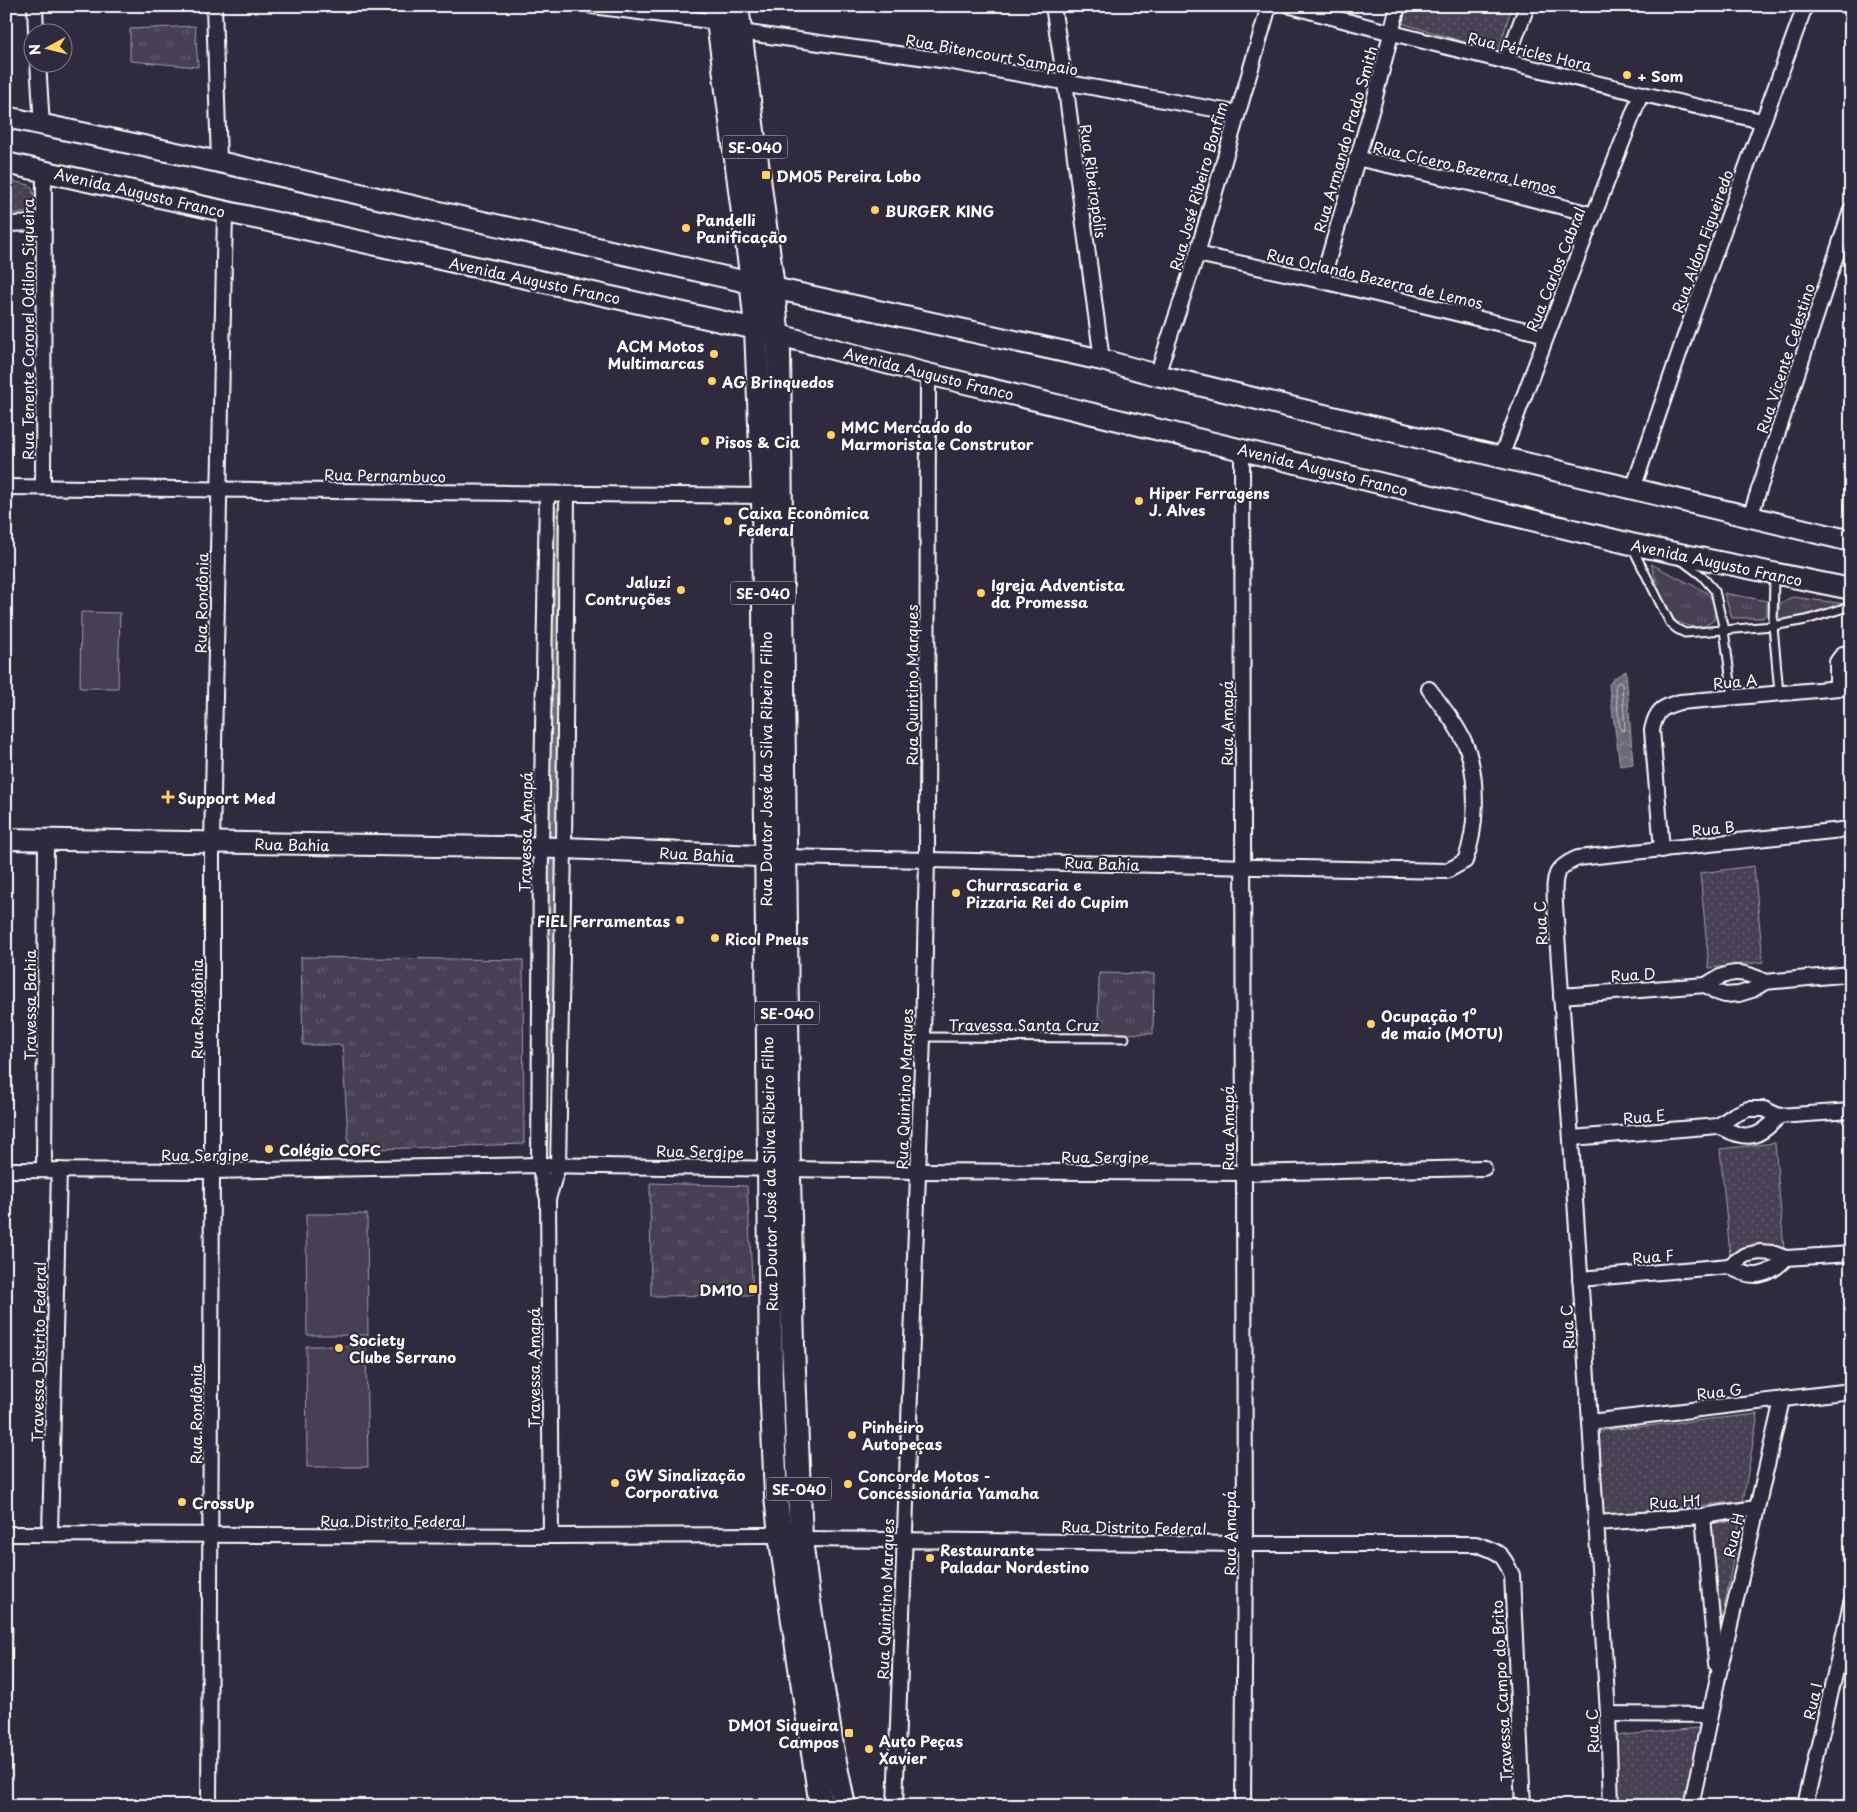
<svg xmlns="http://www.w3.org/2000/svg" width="1857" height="1812" viewBox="0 0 1857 1812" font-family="'Playpen Sans',sans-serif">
  <defs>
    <pattern id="grass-tufts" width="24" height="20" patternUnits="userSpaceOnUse" patternTransform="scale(1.25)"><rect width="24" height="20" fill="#464152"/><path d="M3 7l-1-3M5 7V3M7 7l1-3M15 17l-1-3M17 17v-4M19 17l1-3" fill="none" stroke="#625e6c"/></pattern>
    <pattern id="park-dots" width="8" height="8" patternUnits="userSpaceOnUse" patternTransform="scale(1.25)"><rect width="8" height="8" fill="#464152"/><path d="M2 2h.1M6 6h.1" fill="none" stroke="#625e6c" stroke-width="1.8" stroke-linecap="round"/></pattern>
    <pattern id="water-waves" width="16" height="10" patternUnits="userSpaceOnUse" patternTransform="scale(1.25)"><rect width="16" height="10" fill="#6d6a77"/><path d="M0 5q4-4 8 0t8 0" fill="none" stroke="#83808b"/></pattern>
  </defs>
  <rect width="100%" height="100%" fill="#2f2a3d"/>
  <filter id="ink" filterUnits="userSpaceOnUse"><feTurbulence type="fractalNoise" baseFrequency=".02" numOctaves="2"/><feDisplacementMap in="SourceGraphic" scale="10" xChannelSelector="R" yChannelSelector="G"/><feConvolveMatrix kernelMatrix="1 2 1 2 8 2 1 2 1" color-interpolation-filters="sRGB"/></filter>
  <g filter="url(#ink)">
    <g fill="url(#grass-tufts)" stroke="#a2a0a8">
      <polygon points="195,26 198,67 130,61 130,29"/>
      <path d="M 1651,564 L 1706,592 L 1715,603 L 1714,620 C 1701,631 1690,627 1675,621 L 1660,593 Z"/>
      <polygon points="1724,593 1767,601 1767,612 1763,618 1732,618"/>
      <polygon points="1792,597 1846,604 1818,611 1795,620 1786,621 1778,617 1780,603"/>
      <polygon points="301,957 523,960 524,1144 349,1150 342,1045 303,1045"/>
      <polygon points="1099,973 1154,974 1153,1034 1098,1033"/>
      <polygon points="650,1183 747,1186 753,1295 651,1296"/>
      <polygon points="6,1627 13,1627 10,1793 6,1793"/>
    </g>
    <g fill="url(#park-dots)" stroke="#a2a0a8">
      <polygon points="1402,6 1512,6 1498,52 1398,22"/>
      <path d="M 6,180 L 30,185 C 36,196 37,204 29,213 L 6,213 Z"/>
      <polygon points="1754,866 1763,962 1709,968 1700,873"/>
      <polygon points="1775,1143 1784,1249 1730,1255 1720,1149"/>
      <polygon points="1758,1414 1743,1501 1603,1516 1599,1431"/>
      <polygon points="1740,1521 1719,1637 1707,1524"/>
      <polygon points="1699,1728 1685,1806 1620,1806 1614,1736"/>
    </g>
    <g fill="#464152" stroke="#a2a0a8">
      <polygon points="81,612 120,613 118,688 80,688"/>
      <polygon points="306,1214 367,1214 368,1335 307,1335"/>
      <polygon points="306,1346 366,1346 368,1467 307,1467"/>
    </g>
    <polygon fill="url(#water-waves)" stroke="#a7a6ad" points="1626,671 1633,764 1620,766 1609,685 1613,679"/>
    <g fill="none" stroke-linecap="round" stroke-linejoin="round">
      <polygon stroke="#c5c3c9" stroke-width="1" points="1619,682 1622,684 1625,729 1623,731 1620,729 1615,687"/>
      <polyline stroke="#6d6a77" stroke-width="20" points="554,1058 556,517"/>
      <g stroke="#fff" stroke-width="11">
        <g id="service">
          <polyline points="1633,549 1670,623 1677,629 1685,633 1773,626 1806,620 1851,606"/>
          <polyline points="1681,560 1701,575 1715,591 1724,630 1733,697"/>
          <polyline points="1774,576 1773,626 1779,693"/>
          <polyline points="923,1037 1125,1038"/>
        </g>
      </g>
      <g stroke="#fff" stroke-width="18">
        <g id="minor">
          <polyline points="35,6 36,32"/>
          <polyline points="214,6 219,162"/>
          <polyline points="592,6 718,22"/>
          <polyline points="1053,6 1065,82 1102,360"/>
          <path d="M 1291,6 C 1447,49 1605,86 1762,121"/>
          <polyline points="741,32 941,60 1236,113"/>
          <polyline points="38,62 42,126"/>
          <polyline points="1506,62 1527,6"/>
          <polyline points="1356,158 1474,184 1594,215"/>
          <polyline points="6,224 44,223"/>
          <polyline points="1197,254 1322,281 1547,335"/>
          <polyline points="1322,281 1374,101 1398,6"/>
          <polyline points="1157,375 1197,254 1269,6"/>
          <polyline points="1242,450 1245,1544 1243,1806"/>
          <polyline points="1501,457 1547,335 1641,94"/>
          <polyline points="6,487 763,496"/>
          <polyline points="43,487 44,170"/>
          <polyline points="1633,489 1686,333 1805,6"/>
          <polyline points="547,494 541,848 539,1165 548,1199 551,1536"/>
          <polyline points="1750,517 1851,210"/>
          <polyline points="1837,688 1837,662 1843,654 1851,653"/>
          <path d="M 1662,850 L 1652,730 C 1656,711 1661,707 1680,702 L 1851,687"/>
          <path d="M 784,857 L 1447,871 L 1465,861 C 1477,830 1478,783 1468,751 C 1460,728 1443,708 1429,689"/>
          <polyline points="1706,985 1716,992 1725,995 1739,994 1752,990 1765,982 1851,974"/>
          <path d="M 1561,996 L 1706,985 C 1728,970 1742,969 1765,982"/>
          <path d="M 1718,1126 C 1746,1140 1757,1141 1779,1116"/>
          <polyline points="1572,1138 1718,1126 1734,1115 1748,1109 1764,1109 1779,1116 1851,1111"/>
          <polyline points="6,1170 212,1171 539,1165 917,1171 1244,1173 1484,1168"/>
          <polyline points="44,1170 46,840"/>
          <polyline points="548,1199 558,1166 564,848 567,494"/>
          <path d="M 1729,1266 C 1751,1280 1768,1278 1786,1258"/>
          <polyline points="1580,1279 1729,1266 1745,1255 1760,1252 1772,1253 1786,1258 1851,1254"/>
          <polyline points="1590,1422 1851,1391"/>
          <polyline points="1703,1516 1716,1664"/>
          <polyline points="1595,1523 1703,1516 1756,1508"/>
          <polyline points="6,1534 551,1536 780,1535"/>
          <polyline points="50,1534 59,1170"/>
          <path d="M 801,1539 L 1245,1544 L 1476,1544 C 1499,1552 1502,1552 1512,1575 L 1523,1806"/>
          <polyline points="1608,1714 1710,1715"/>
          <polyline points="209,1806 212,1171 212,843 225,212"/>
          <polyline points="895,1806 923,1037 927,859 928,374"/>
          <path d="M 1611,1806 L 1608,1714 L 1590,1422 L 1555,904 C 1554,878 1552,869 1578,858 L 1851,829"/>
          <polyline points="1691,1806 1718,1677 1782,1400"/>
          <polyline points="1805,1806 1851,1603"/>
        </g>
      </g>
      <g stroke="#fff" stroke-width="24">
        <g id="secondary">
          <polyline points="6,117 219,162 773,288 1102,360 1157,375 1851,541"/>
          <polyline points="6,163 756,329 928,374 1631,544 1851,589"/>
          <polyline points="6,839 564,848 782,857"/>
        </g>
      </g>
      <g stroke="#fff" stroke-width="26">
        <g id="primary">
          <polyline points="716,6 750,266 756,329 763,496 771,1383 776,1496 780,1535 821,1806"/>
          <polyline points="737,6 773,288 779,352 789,1175 793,1346 801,1539 808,1596 833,1752 844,1806"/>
        </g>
      </g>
      <use href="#service" stroke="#2f2a3d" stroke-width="7"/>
      <use href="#minor" stroke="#2f2a3d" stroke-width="14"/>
      <use href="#secondary" stroke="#2f2a3d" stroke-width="20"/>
      <use href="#primary" stroke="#2f2a3d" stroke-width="22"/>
    </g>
  </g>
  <g fill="#ffd166" stroke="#2f2a3d" stroke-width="2">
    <circle cx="1627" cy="75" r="5"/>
    <rect x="761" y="170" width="10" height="10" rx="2.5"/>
    <circle cx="875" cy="210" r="5"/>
    <circle cx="686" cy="228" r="5"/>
    <circle cx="714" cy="354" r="5"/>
    <circle cx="712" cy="381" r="5"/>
    <circle cx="831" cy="435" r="5"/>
    <circle cx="705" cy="441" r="5"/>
    <circle cx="1139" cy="501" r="5"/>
    <circle cx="728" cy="521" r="5"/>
    <circle cx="681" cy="590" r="5"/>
    <circle cx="981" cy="593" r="5"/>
    <path d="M165.5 789.5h5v5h5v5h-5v5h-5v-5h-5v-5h5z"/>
    <circle cx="956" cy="893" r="5"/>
    <circle cx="680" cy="920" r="5"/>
    <circle cx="715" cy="938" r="5"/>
    <circle cx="1371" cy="1024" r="5"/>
    <circle cx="269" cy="1149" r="5"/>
    <rect x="748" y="1284" width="10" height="10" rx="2.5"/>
    <circle cx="339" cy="1348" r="5"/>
    <circle cx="852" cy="1435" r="5"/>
    <circle cx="615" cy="1483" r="5"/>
    <circle cx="848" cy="1484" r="5"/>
    <circle cx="182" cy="1502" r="5"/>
    <circle cx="930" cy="1558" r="5"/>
    <rect x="844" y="1728" width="10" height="10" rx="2.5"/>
    <circle cx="869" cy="1749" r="5"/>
  </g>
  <g text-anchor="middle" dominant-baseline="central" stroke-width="4" stroke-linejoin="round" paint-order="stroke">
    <g fill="#2f2a3d" stroke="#c1bfc5" stroke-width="1">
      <rect x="722.5" y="135.5" width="65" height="23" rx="4"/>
      <rect x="730.5" y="581.5" width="65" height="23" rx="4"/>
      <rect x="754.5" y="1001.5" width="65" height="23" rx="4"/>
      <rect x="766.5" y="1477.5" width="65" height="23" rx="4"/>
    </g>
    <g font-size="14" font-weight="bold" fill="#fff">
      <text x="755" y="147">SE-040</text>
      <text x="763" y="593">SE-040</text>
      <text x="787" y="1013">SE-040</text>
      <text x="799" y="1489">SE-040</text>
    </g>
    <g font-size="15" fill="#fff" stroke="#2f2a3d">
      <text transform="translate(1530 51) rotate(13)">Rua Péricles Hora</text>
      <text transform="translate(992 54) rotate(10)">Rua Bitencourt Sampaio</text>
      <text transform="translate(1345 139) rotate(-74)">Rua Armando Prado Smith</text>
      <text transform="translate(1465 167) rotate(13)">Rua Cícero Bezerra Lemos</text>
      <text transform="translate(1094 181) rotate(82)">Rua Ribeiropólis</text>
      <text transform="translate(1198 186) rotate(-74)">Rua José Ribeiro Bonfim</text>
      <text transform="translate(140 192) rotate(13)">Avenida Augusto Franco</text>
      <text transform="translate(1702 241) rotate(-70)">Rua Aldon Figueiredo</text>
      <text transform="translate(1555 269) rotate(-68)">Rua Carlos Cabral</text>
      <text transform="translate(1375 278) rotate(13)">Rua Orlando Bezerra de Lemos</text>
      <text transform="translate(535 280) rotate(12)">Avenida Augusto Franco</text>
      <text transform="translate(27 329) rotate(-90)">Rua Tenente Coronel Odilon Siqueira</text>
      <text transform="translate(1785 358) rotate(-72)">Rua Vicente Celestino</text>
      <text transform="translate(929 373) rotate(14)">Avenida Augusto Franco</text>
      <text transform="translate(1323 469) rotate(14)">Avenida Augusto Franco</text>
      <text transform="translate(385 475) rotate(1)">Rua Pernambuco</text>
      <text transform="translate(1717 562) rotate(12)">Avenida Augusto Franco</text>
      <text transform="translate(201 603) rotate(-89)">Rua Rondônia</text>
      <text transform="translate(1735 681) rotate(-5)">Rua A</text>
      <text transform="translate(911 685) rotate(-90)">Rua Quintino Marques</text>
      <text transform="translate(1226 723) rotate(-90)">Rua Amapá</text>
      <text transform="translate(765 769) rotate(-90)">Rua Doutor José da Silva Ribeiro Filho</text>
      <text transform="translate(1713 828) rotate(-6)">Rua B</text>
      <text transform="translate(525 832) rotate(-89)">Travessa Amapá</text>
      <text transform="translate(292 844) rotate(1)">Rua Bahia</text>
      <text transform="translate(697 854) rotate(3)">Rua Bahia</text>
      <text transform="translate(1102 863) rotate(2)">Rua Bahia</text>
      <text transform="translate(1540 923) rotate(-93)">Rua C</text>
      <text transform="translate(1633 974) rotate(-4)">Rua D</text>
      <text transform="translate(29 1005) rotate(-90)">Travessa Bahia</text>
      <text transform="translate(196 1009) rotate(-90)">Rua Rondônia</text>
      <text x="1024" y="1024">Travessa Santa Cruz</text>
      <text transform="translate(904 1089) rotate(-88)">Rua Quintino Marques</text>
      <text transform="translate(1644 1116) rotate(-5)">Rua E</text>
      <text transform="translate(1227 1128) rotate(-90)">Rua Amapá</text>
      <text transform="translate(700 1151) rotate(1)">Rua Sergipe</text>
      <text x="205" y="1154">Rua Sergipe</text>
      <text x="1105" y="1156">Rua Sergipe</text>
      <text transform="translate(769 1174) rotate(-91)">Rua Doutor José da Silva Ribeiro Filho</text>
      <text transform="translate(1653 1256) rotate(-5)">Rua F</text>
      <text transform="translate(1567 1327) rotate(-94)">Rua C</text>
      <text transform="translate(38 1352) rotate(-89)">Travessa Distrito Federal</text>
      <text transform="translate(533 1368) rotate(-90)">Travessa Amapá</text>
      <text transform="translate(1719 1391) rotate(-7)">Rua G</text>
      <text transform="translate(195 1414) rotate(-90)">Rua Rondônia</text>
      <text transform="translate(1675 1501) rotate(-4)">Rua H1</text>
      <text x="393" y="1520">Rua Distrito Federal</text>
      <text transform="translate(1134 1527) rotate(1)">Rua Distrito Federal</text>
      <text transform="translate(1229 1533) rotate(-90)">Rua Amapá</text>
      <text transform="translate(1733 1535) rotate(-77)">Rua H</text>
      <text transform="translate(885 1599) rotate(-88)">Rua Quintino Marques</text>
      <text transform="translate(1501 1691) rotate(-93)">Travessa Campo do Brito</text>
      <text transform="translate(1812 1701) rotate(-77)">Rua I</text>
      <text transform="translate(1592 1731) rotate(-92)">Rua C</text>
    </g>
    <g font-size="15" font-weight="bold" fill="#fff" stroke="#2f2a3d" text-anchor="start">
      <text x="1637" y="75">+ Som</text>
      <text x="776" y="175">DM05 Pereira Lobo</text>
      <text x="885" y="210">BURGER KING</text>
      <text x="696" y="219">Pandelli<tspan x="696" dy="17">Panificação</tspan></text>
      <text x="704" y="345" text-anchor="end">ACM Motos<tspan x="704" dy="17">Multimarcas</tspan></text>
      <text x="722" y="381">AG Brinquedos</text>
      <text x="841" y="426">MMC Mercado do<tspan x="841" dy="17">Marmorista e Construtor</tspan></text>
      <text x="715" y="441">Pisos &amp; Cia</text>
      <text x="1149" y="492">Hiper Ferragens<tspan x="1149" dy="17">J. Alves</tspan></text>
      <text x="738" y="512">Caixa Econômica<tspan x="738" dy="17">Federal</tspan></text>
      <text x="671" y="581" text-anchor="end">Jaluzi<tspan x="671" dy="17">Contruções</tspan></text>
      <text x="991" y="584">Igreja Adventista<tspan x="991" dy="17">da Promessa</tspan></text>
      <text x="178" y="797">Support Med</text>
      <text x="966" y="884">Churrascaria e<tspan x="966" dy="17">Pizzaria Rei do Cupim</tspan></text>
      <text x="670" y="920" text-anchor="end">FIEL Ferramentas</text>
      <text x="725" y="938">Ricol Pneus</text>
      <text x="1381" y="1015">Ocupação 1º<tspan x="1381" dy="17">de maio (MOTU)</tspan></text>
      <text x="279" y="1149">Colégio COFC</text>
      <text x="743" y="1289" text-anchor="end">DM10</text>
      <text x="349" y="1339">Society<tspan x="349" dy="17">Clube Serrano</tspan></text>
      <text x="862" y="1426">Pinheiro<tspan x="862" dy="17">Autopeças</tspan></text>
      <text x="625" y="1474">GW Sinalização<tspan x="625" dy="17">Corporativa</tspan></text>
      <text x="858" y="1475">Concorde Motos -<tspan x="858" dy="17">Concessionária Yamaha</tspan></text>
      <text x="192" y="1502">CrossUp</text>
      <text x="940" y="1549">Restaurante<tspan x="940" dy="17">Paladar Nordestino</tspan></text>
      <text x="839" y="1724" text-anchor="end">DM01 Siqueira<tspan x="839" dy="17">Campos</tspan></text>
      <text x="879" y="1740">Auto Peças<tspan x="879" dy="17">Xavier</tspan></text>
    </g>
  </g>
  <rect width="1857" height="1812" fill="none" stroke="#2f2a3d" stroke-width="25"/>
  <rect x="12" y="12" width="1832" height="1787" fill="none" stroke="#fff" stroke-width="2" filter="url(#ink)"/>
  <g transform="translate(48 48) rotate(263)"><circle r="24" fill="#2f2a3d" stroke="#827f8b"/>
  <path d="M0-4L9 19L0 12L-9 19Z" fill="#ffd166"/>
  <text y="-8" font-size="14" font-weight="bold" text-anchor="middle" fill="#ffffff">N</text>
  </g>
</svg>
